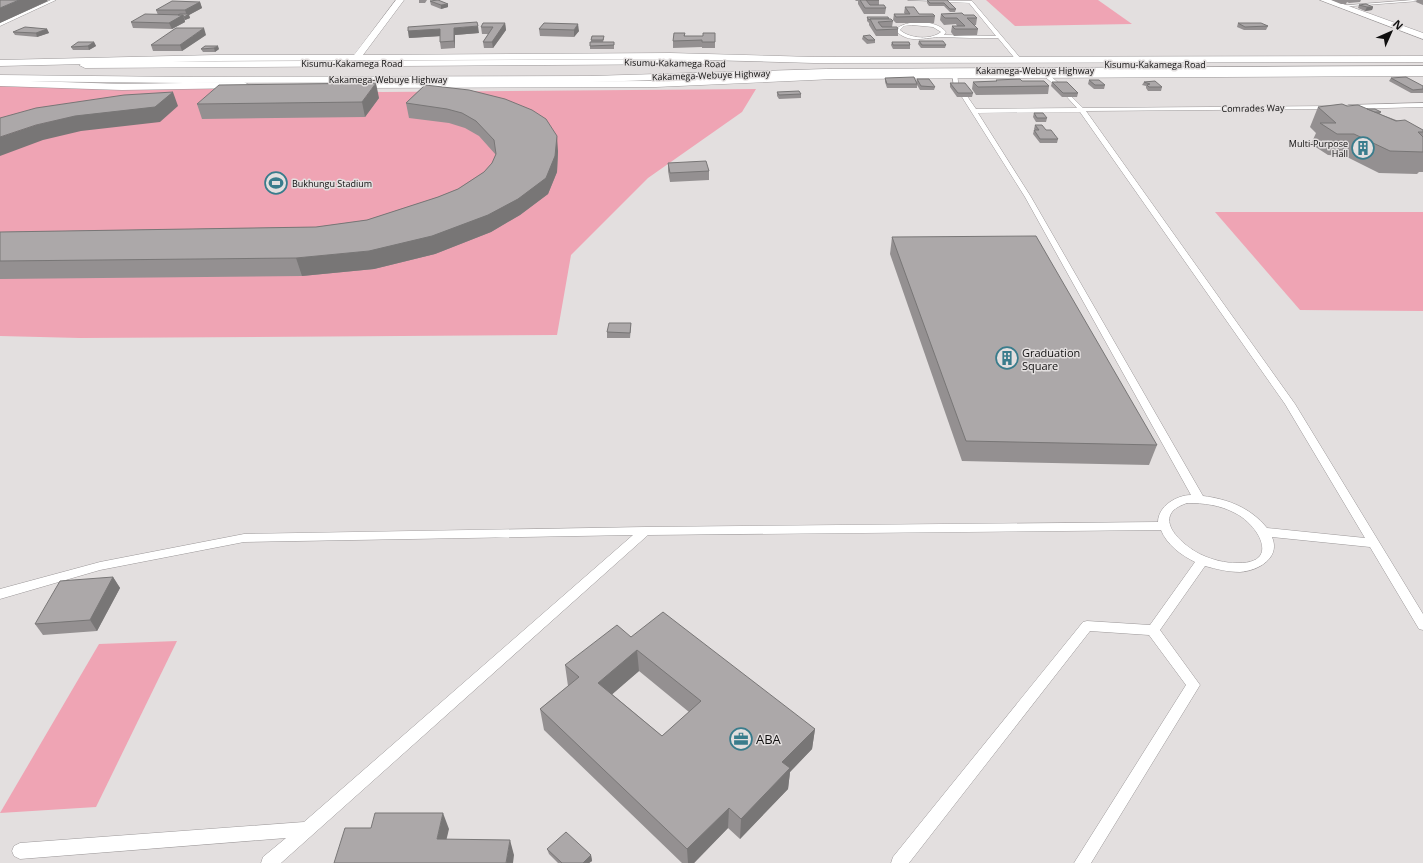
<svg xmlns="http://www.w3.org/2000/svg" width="1423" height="863" viewBox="0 0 1423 863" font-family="'Open Sans',sans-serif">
  <rect width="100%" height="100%" fill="#e3dfdf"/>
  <g fill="#efa4b4">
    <polygon points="986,0 1098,0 1132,24 1015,26"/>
    <polygon points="0,84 383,92 756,89 742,112 648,178 571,255 557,335 80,338 0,336"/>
    <polygon points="1215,212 1423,212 1423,311 1300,310"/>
    <polygon points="177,641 96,807 0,813 99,644"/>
  </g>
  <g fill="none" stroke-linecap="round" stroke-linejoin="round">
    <g stroke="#9b9798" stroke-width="1">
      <g id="service">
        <polygon points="51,0 56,0 0,26 0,23"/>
        <path d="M 908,0 L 972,1 L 1022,60 L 1017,61 L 998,38 C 979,38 961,38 942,37 C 925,37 909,45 895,30 C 906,19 936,19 946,32 L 944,35 L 996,36 L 969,3 ZM 912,25 L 933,27 L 941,32 C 931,40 910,39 900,30 L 904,26 Z"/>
        <polygon points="1413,0 1419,1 1339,7 1337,6"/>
        <polygon points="952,74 957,75 959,87 954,86"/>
        <polygon points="1044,74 1048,74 1061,85 1061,87 1057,87 1044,76"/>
        <path d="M 965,95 L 967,96 L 976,109 L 1077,108 L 1067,97 L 1070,95 L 1083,108 L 1334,106 L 1334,108 L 1332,109 L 1086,111 L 1295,404 L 1423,614 L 1423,630 L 1419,629 L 1370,547 L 1272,537 C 1281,558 1258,571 1240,572 C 1228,572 1216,569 1205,566 L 1160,630 L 1200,685 L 1091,863 L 1074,863 L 1186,685 L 1149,635 L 1090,631 L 909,863 L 891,863 L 893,857 L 1083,622 L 1087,621 L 1150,625 L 1195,562 C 1181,555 1167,545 1161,530 L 648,535 L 281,863 L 261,863 L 263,857 L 286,838 L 20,859 L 14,856 L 12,851 L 14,846 L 20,843 L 304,822 L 633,535 L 244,542 L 100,570 L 0,599 L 0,589 L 100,562 L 244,534 L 645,527 L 1158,522 C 1158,506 1177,495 1191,495 L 1025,197 L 962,97 ZM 1080,112 L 1285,404 L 1365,538 L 1267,528 C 1251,508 1228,499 1203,496 L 1031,197 L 978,113 ZM 1187,503 C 1204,503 1220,505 1235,513 C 1259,525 1281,564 1237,563 C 1225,563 1213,560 1202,555 C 1190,550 1160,528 1172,512 C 1176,507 1182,505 1187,503 Z"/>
        <polygon points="1423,103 1423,107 1348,109 1345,107 1348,105"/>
      </g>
    </g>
    <g stroke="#9b9798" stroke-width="1">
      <g id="minor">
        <polygon points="396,0 404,0 363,55 670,53 814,57 1423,56 1423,62 814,63 670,59 216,61 0,66 0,60 216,55 354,55"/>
        <polygon points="1320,0 1332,0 1423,33 1423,39"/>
        <polygon points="1423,70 1423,76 834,79 656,87 351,88 346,85 351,82 656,81 834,73"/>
        <polygon points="0,80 122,84 244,82 249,85 244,88 122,90 0,86"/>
      </g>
    </g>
    <g stroke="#9b9798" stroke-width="1">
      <g id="trunk">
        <polygon points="705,59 709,60 711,62 709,64 85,68 79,65 85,62"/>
        <polygon points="1423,66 1423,72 826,75 591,82 185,83 0,81 0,75 185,77 591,76 826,69"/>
      </g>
    </g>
    <use href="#service" fill="#fff" fill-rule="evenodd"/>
    <use href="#minor" fill="#fff" fill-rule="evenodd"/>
    <use href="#trunk" fill="#fff" fill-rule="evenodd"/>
  </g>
  <g fill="#949091" fill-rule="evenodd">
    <polygon points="419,0 427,0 425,3 419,3"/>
    <polygon points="855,0 879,0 879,5 886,8 885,14 864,14 858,4 858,1 856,1"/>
    <polygon points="927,0 947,0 956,9 955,12 950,12 944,6 929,6 927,3"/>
    <polygon points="1331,0 1361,0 1360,2 1349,3 1347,2 1346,4 1341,4"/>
    <polygon points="1417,0 1423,0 1423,5 1416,2"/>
    <polygon points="430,1 448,7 441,9 431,5"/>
    <polygon points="200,2 202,8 189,15 190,18 185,20 185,22 172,29 133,28 131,22 158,15 156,10"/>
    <polygon points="1359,5 1373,7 1372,10 1365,11 1358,8"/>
    <polygon points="905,7 919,14 935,16 934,23 896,23 893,20 894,14 905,14 904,13"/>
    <polygon points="941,14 964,15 977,18 976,25 974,25 978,29 977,35 954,36 951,32 952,26 957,26 956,24 944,25 940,20"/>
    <polygon points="867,17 889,19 893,21 892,27 898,29 898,36 876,36 869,25 869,23 867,21"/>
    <polygon points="505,23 506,30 493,48 484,48 483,42 488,34 482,34 481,27"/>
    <polygon points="544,23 579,31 574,37 540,36 539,29"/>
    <polygon points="1238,23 1268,26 1266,30 1244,30 1237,27"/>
    <polygon points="408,27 479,33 455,35 455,48 441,49 440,42 440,36 409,38"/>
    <polygon points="47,29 49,33 37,37 15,35 13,32"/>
    <polygon points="685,33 685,36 703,36 715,33 715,48 702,48 702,47 673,48 673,41"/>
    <polygon points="206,35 182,51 153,51 151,45"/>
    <polygon points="863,36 875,40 875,43 867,44 862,39"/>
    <polygon points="604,39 603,42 614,42 614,49 590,49 590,46 591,42 591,40"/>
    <polygon points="919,41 946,45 945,48 921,48 918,44"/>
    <polygon points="94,42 96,46 89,50 73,50 71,47"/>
    <polygon points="892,42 910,45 910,49 893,49 891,45"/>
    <polygon points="205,46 219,49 215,52 203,52 201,49"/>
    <polygon points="885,78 916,82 917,79 935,87 934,90 920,90 917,85 917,88 887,88 885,82"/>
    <polygon points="1391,78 1423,86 1423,93 1411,93 1389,81"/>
    <polygon points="996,80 1022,81 1049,86 1048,94 976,95 972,89 973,82 996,81"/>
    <polygon points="1089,80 1105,85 1104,89 1094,89 1088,84"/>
    <polygon points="1052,82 1078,93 1077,97 1062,97 1051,86"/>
    <polygon points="1144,82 1162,87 1161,91 1148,91 1146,88 1146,86 1142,85"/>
    <polygon points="950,83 973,93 972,97 957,97 950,87"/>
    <polygon points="425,85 558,151 557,172 548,194 520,215 491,232 435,254 374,269 302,276 0,279 0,232 316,227 367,220 438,197 458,189 484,172 492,163 496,155 479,136 465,128 449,123 409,118 406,103"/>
    <polygon points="777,92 801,94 801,98 779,99 777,96"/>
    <polygon points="379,98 365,117 202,119 197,104"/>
    <polygon points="1347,106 1381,112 1380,114 1423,130 1423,172 1419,172 1417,174 1379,173 1345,156 1328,155 1311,144 1316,133 1310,127 1318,107"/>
    <polygon points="1034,113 1047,118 1046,122 1036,122 1033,117"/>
    <polygon points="1035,125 1058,139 1057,143 1040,143 1033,134 1034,130 1035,130 1034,129"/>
    <polygon points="668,163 709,171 709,180 670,182 668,171"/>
    <polygon points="892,237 1157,445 1149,465 962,461 890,254"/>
    <polygon points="631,323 631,328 630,338 607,338 607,332"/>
    <polygon points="113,577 120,588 97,631 43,635 35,624"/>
    <path d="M 631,637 L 815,729 L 812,749 L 790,772 L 788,789 L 740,839 L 728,828 L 694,863 L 682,863 L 544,730 L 540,709 L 568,686 L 565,665 ZM 639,671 L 689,712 L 662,736 L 612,694 Z"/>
    <polygon points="547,849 591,855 592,861 589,863 558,863 549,854"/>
  </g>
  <g fill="#787676">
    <polygon points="19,0 47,0 48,1 0,23 0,8"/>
    <polygon points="200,2 202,8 189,15 190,18 185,20 184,17 187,16 185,10"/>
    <polygon points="448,4 448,7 441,9 441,5"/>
    <polygon points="1367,7 1373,7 1372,10 1365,11"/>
    <polygon points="183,15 185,22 172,29 169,23"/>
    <polygon points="505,23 506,30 493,48 492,42"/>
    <polygon points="578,24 579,31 574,37 574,30"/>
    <polygon points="478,26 479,33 455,35 455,48 454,41 454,28"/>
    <polygon points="204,28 206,35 182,51 180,45"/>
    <polygon points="47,29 49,33 37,37 36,33"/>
    <polygon points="440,29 442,36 409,38 408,31"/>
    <polygon points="94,42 96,46 89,50 88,46"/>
    <polygon points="218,46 219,49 215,52 214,48"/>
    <polygon points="376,83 379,98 365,117 362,102"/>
    <polygon points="173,92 178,106 160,122 81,131 43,140 0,156 0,137 36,125"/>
    <polygon points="557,136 558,151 557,172 548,194 520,215 491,232 435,254 374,269 302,276 296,258 369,251"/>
    <polygon points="113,577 120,588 97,631 90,620"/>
    <polygon points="637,650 639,671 601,704 598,683"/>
    <polygon points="815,729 812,749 790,772 788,789 740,839 741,819 782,762"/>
    <polygon points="729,808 728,828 694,863 688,863 687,849"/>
    <polygon points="443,813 449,829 443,854 437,839"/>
    <polygon points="510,840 514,855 513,863 506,863"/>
    <polygon points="591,855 592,861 589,863 583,863"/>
  </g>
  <g fill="#aca8a9" stroke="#787676" fill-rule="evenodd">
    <polygon points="0,0 19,0 0,8"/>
    <polygon points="438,0 448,4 441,5 430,1"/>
    <polygon points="860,0 879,0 866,0 870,5 884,5 886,8 865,8"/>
    <polygon points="927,0 947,0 956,9 950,9 944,3 930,3"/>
    <polygon points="172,1 200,2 185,10 156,10"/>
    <polygon points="1366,4 1373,7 1367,7 1359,5"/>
    <polygon points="905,7 914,7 919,14 933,14 935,16 896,17 894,14 910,14"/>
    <polygon points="962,13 964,15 974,15 977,18 967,18 978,29 955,29 952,26 965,26 957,18 945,18 941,14"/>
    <polygon points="145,14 183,15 169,23 131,22"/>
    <polygon points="180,14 189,14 184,17 183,15 178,15"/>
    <polygon points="867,17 888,17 889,19 870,19 869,20"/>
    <polygon points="870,19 891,19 893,21 878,22 882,27 897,27 898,29 876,30"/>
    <polygon points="477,22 478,26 454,28 454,41 440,42 440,29 408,31 408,27"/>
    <polygon points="483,23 505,23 492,42 483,42 493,27 481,27"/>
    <polygon points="544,23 578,24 574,30 539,29"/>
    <polygon points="1238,23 1261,23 1268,26 1245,27"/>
    <polygon points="25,27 47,29 36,33 13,32"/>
    <polygon points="176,28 204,28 180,45 151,45"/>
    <polygon points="674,33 685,33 684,36 703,36 703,33 715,33 715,42 702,42 702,40 673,41"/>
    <polygon points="870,35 875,40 868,40 863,36"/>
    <polygon points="592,36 604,36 603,40 591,40"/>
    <polygon points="919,41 943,41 946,45 922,45"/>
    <polygon points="78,42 94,42 88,46 71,47"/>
    <polygon points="590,42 614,42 614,45 590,46"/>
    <polygon points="892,42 909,42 910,45 893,45"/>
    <polygon points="205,46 218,46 214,48 201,49"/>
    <polygon points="914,77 917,84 887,84 885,78"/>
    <polygon points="1406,77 1423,86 1423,89 1413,90 1391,78"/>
    <polygon points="917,79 929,79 935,87 921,86"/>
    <polygon points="1020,79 1022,81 1044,81 1049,86 978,87 973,82 997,81 996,80"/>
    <polygon points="1089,80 1099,80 1105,85 1095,85"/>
    <polygon points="1155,81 1162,87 1149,87 1147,85 1150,84 1144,82"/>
    <polygon points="1052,82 1067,82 1078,93 1063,93"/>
    <polygon points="376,83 362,102 197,104 219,85"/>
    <polygon points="950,83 965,83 973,93 958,93"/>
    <polygon points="425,85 469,90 505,99 532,110 546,119 557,136 555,156 546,178 518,199 488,215 432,236 369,251 296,258 0,261 0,232 316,227 367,220 438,197 458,189 484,172 492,163 496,154 494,140 476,121 462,113 447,109 406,103"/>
    <polygon points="799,91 801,94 779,95 777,92"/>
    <polygon points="173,92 155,107 75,116 36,125 0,137 0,118 36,108 124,95"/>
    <polygon points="1342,104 1347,106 1358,105 1396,121 1405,120 1423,130 1423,132 1418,132 1423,137 1423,152 1390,151 1354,134 1337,134 1320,123 1336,123 1318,107"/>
    <polygon points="1367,109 1375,109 1381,112 1375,112"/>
    <polygon points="1034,113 1043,113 1047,118 1037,118"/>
    <polygon points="1035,125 1042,125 1046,130 1051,130 1058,139 1040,139 1034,130 1039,130"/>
    <polygon points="706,161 709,171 670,173 668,163"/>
    <polygon points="1036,236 1157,445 966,441 892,237"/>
    <polygon points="609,323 631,323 630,333 607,332"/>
    <polygon points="113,577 90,620 35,624 60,581"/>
    <path d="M 663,612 L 815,729 L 782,762 L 790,768 L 741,819 L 729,808 L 687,849 L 540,709 L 579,677 L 565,665 L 617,625 L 631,637 ZM 637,650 L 701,701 L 662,736 L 598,683 Z"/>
    <polygon points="375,813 443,813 437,839 510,840 506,863 334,863 345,828 371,828"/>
    <polygon points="566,832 591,855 583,863 562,863 547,849"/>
  </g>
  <defs>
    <g id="building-ring" transform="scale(1.15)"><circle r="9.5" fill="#e3dfdf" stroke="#397c8c" stroke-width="1.5"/><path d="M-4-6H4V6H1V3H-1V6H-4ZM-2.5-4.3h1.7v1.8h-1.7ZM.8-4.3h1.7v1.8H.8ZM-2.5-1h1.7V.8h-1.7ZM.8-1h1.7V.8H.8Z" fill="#397c8c"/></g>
    <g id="stadium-ring" transform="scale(1.15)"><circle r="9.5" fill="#e3dfdf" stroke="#397c8c" stroke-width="1.5"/><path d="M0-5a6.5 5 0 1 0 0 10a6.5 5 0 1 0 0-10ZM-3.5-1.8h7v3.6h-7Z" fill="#397c8c"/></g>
    <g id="office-ring" transform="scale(1.15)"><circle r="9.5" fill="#e3dfdf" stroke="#397c8c" stroke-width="1.5"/><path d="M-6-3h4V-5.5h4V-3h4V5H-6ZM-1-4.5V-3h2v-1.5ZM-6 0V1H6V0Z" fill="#397c8c"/></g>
  </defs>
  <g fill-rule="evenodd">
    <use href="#building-ring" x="1363" y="148"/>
    <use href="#stadium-ring" x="276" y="183"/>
    <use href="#building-ring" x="1007" y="358"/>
    <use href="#office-ring" x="741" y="739"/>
  </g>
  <g text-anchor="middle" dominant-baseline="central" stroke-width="3" stroke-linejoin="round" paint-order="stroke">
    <g font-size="9" fill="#100f0f" stroke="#e3dfdf">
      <text x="352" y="63">Kisumu-Kakamega Road</text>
      <text transform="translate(675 63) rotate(1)">Kisumu-Kakamega Road</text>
      <text x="1155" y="64">Kisumu-Kakamega Road</text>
      <text x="1035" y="70">Kakamega-Webuye Highway</text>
      <text transform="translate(711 75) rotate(-2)">Kakamega-Webuye Highway</text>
      <text x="388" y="79">Kakamega-Webuye Highway</text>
      <text transform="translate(1253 108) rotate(-1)">Comrades Way</text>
    </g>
    <g font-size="9" fill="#100f0f" stroke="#e3dfdf" text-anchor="end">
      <text x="1348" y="143">Multi-Purpose<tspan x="1348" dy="10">Hall</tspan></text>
      <text x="292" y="183" text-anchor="start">Bukhungu Stadium</text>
    </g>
    <g font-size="11" fill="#100f0f" stroke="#e3dfdf" text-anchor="start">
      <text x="1022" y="352">Graduation<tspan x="1022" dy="13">Square</tspan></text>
    </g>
    <g font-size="13" fill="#100f0f" stroke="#e3dfdf" text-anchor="start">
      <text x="756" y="739">ABA</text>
    </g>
  </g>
  <g transform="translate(1391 32) rotate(45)" stroke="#e3dfdf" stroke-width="3" paint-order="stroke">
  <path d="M0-3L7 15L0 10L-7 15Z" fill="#100f0f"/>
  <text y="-6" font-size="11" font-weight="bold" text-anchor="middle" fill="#100f0f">N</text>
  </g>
</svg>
